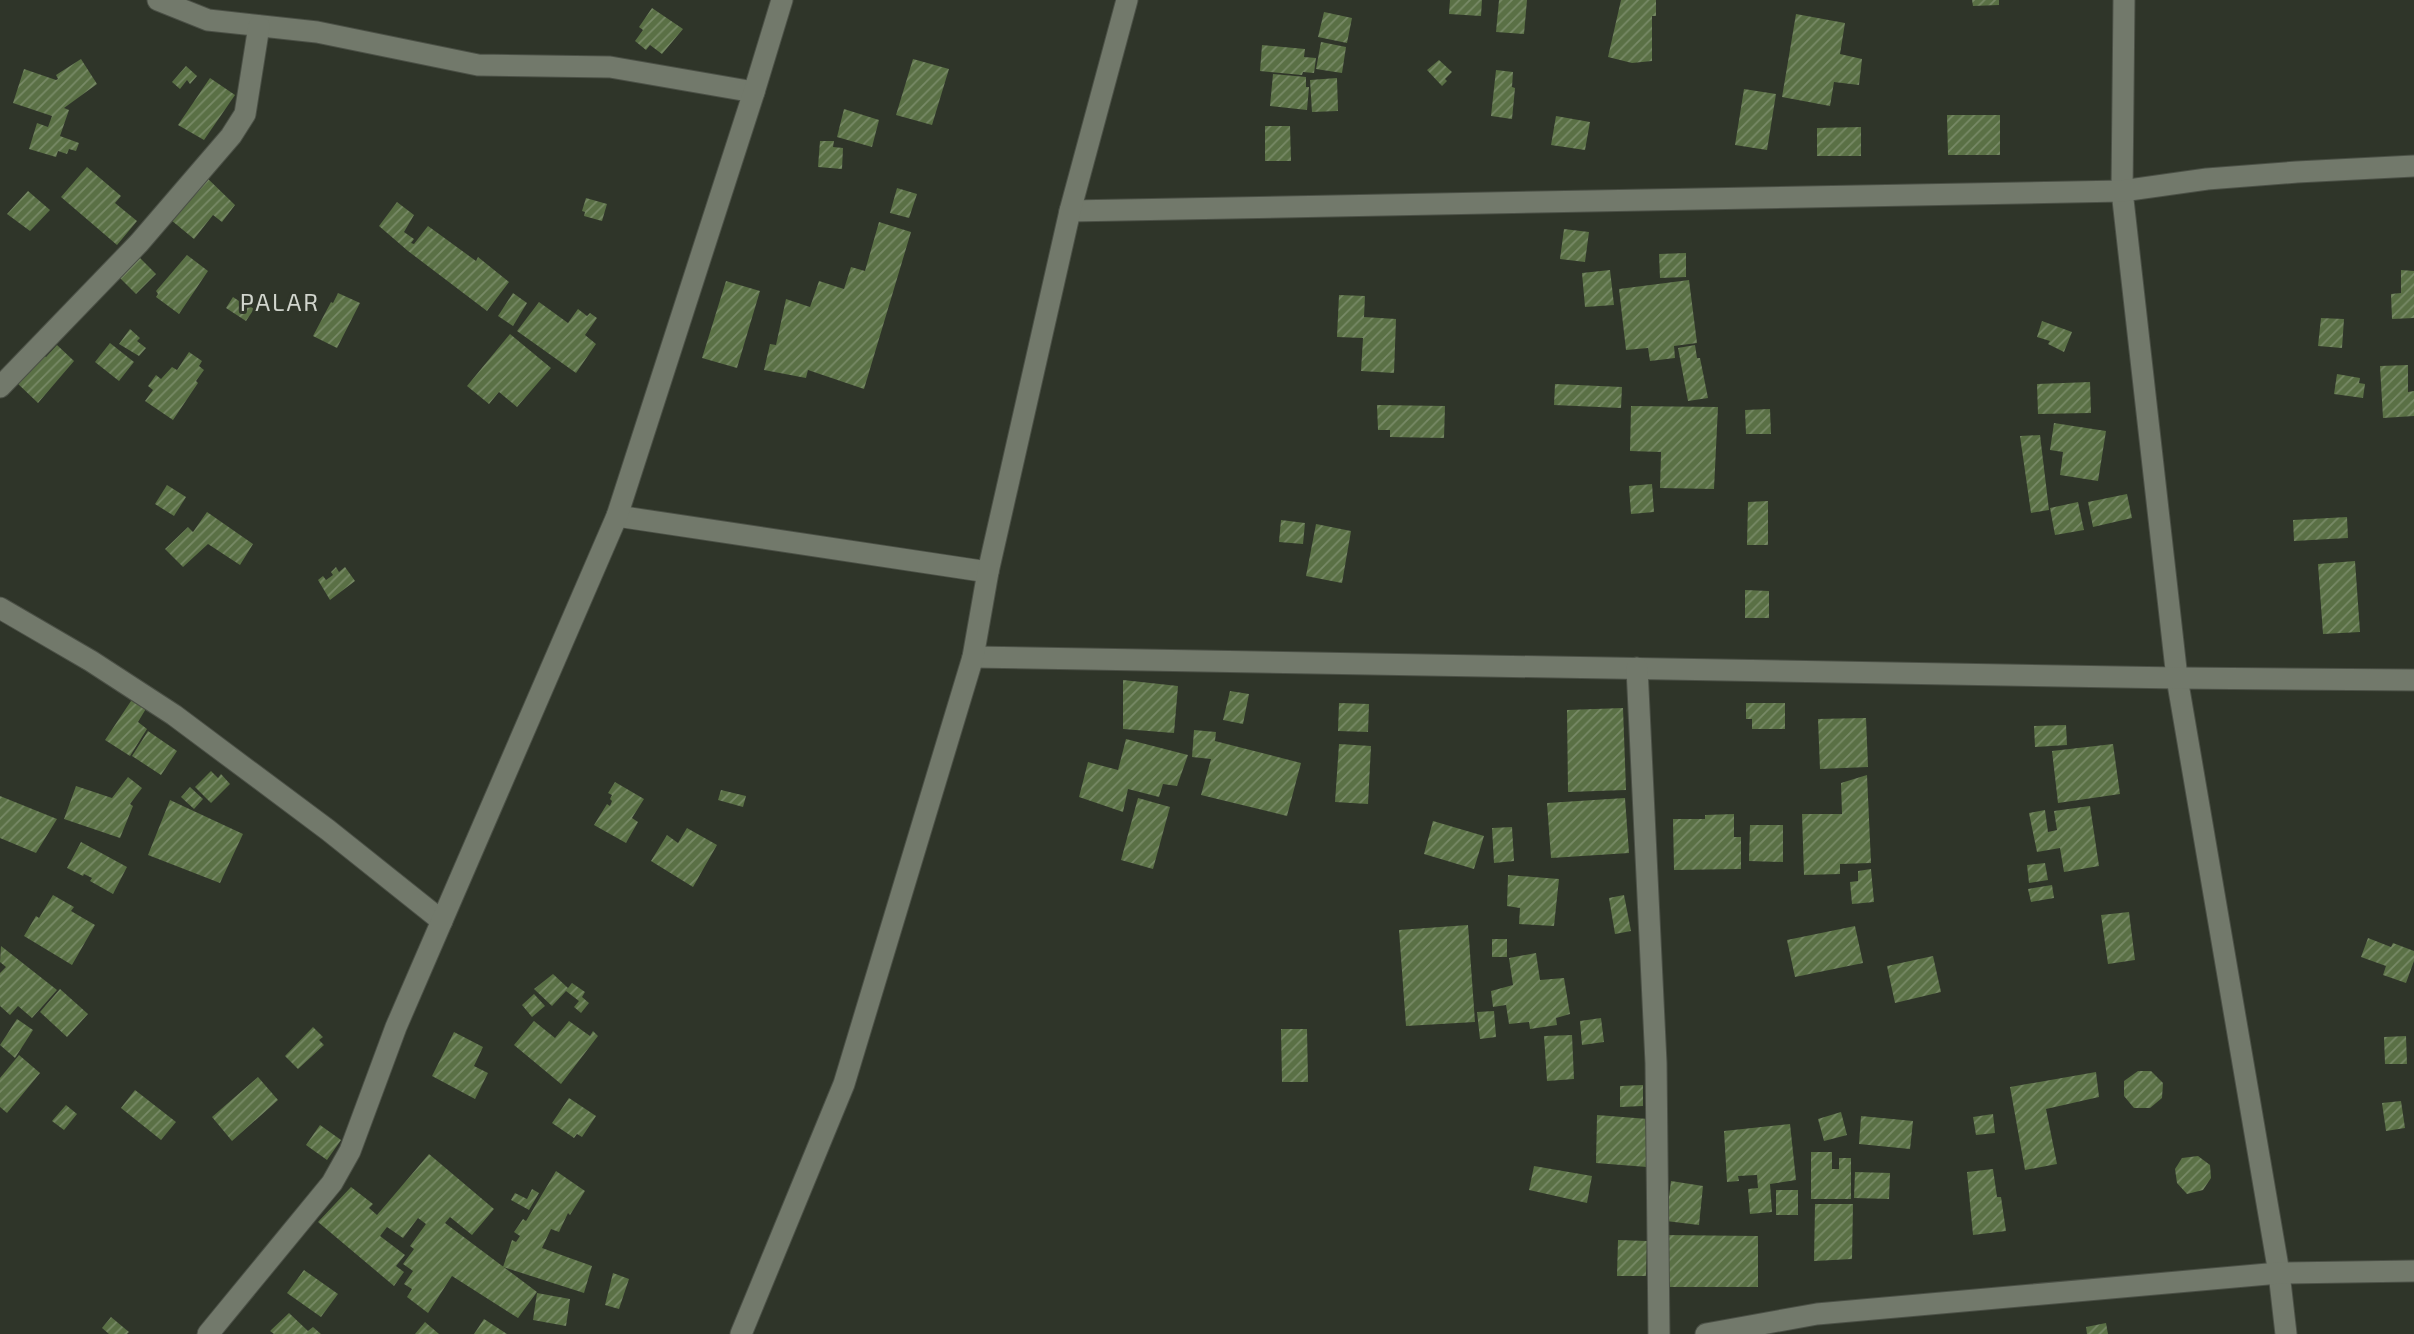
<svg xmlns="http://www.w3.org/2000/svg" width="2414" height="1334" viewBox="0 0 2414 1334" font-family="'Exo 2',sans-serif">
  <defs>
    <pattern id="building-hatch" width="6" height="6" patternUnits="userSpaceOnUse" patternTransform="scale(1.75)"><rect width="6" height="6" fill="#5a7045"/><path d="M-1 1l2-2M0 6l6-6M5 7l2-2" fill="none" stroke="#788a67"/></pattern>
  </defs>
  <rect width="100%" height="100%" fill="#2f3529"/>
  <g fill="url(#building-hatch)">
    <polygon points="1450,0 1482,0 1481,16 1449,14"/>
    <polygon points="1499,0 1527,0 1524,34 1496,32"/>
    <polygon points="1621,0 1656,0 1656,16 1652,16 1652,61 1632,63 1608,57"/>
    <polygon points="1972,0 1999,0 1999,5 1973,6"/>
    <polygon points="652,8 683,29 662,54 650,45 646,50 635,41 643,30 639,27"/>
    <polygon points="1324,12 1352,18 1347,43 1318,37"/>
    <polygon points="1796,14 1845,23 1840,54 1862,59 1859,85 1834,82 1830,106 1782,97"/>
    <polygon points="1321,42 1346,47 1342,73 1316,69"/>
    <polygon points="1262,45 1305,49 1304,57 1316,58 1314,73 1303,72 1302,75 1260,71"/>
    <polygon points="81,59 97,84 64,108 69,110 60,136 79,143 76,151 69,149 67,154 58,151 56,157 29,149 37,123 48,127 52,116 13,103 24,69 56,80 58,79 56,75"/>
    <polygon points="913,59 949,69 932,125 896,115"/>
    <polygon points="1439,60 1452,72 1445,79 1447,81 1442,86 1427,70"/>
    <polygon points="186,66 197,76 190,84 187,80 180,89 172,82"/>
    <polygon points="1496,70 1513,72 1512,87 1515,88 1512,119 1491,116"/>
    <polygon points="1273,74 1306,77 1306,87 1309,87 1307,110 1270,106"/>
    <polygon points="210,78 235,95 204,140 178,125"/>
    <polygon points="1337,78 1338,111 1312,112 1310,80"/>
    <polygon points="1744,89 1776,94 1767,150 1735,145"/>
    <polygon points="844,109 879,120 872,147 837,137"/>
    <polygon points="1947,115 2000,115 2000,155 1948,155"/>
    <polygon points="1556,116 1590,122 1585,150 1551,145"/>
    <polygon points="1265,126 1290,126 1291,161 1265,161"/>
    <polygon points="1861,127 1861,156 1817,156 1817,128"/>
    <polygon points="820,141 834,141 833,147 843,148 842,169 818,167"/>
    <polygon points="87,167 121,196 115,203 137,221 117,245 61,197"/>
    <polygon points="205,176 235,205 222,222 213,215 194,239 171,220"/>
    <polygon points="897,188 917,194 909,218 890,213"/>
    <polygon points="28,191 50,210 30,231 7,214"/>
    <polygon points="586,198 607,204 602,221 584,216 585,212 582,211"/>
    <polygon points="397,202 414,215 404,232 414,239 411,243 414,244 428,226 476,261 478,257 509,282 487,311 408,251 379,226"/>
    <polygon points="879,222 911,232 864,389 808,370 806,378 764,370 770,344 776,345 786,299 810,307 819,281 844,289 851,267 865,271"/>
    <polygon points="1564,229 1589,232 1585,262 1560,259"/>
    <polygon points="1686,253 1686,277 1660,278 1659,254"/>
    <polygon points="136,254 156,274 136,294 117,275"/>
    <polygon points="187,255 208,271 179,314 156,297 158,294 156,291"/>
    <polygon points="1610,270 1614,305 1585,307 1582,273"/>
    <polygon points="2401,270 2414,271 2414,318 2392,319 2391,294 2401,293"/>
    <polygon points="1689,280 1697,343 1674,346 1675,358 1650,361 1648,348 1626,350 1619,289"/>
    <polygon points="726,281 760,291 737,368 702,358"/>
    <polygon points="338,293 360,303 337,348 313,336 331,302 333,303"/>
    <polygon points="513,293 527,303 513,326 498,316"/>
    <polygon points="243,295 248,299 245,303 254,309 246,321 226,308 233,297 239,301"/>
    <polygon points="1339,295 1365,296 1364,317 1396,319 1394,373 1361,371 1363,338 1337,337"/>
    <polygon points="539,302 568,323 578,309 587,316 590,313 597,318 585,335 596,344 576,373 517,331"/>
    <polygon points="2321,318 2344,319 2342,348 2318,346"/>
    <polygon points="2042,321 2072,332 2064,352 2048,344 2050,341 2037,337"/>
    <polygon points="130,329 140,338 137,341 146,348 139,356 119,344"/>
    <polygon points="510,334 551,368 517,407 499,392 489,404 467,386"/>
    <polygon points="110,343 134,362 119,381 95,362"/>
    <polygon points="57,345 74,361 38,403 16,382 42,354 46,357"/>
    <polygon points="1695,345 1697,358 1700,358 1708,398 1688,401 1678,348"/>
    <polygon points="189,352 202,361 199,366 204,370 196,381 198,383 173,420 145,401 153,390 148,386 156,375 161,379 172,367 177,370"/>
    <polygon points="2408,365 2408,392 2414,391 2414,416 2383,418 2380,366"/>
    <polygon points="2337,374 2360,378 2359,383 2365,384 2363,398 2334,394"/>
    <polygon points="2090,382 2091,413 2038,414 2037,384"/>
    <polygon points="1555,384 1622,387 1621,408 1554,405"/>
    <polygon points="1377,405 1445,406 1444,438 1390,437 1390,430 1378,430"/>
    <polygon points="1631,406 1718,407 1714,489 1660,488 1661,452 1630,451"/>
    <polygon points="1770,409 1771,434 1746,434 1745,410"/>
    <polygon points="2054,423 2106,431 2098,481 2060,475 2063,452 2050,450"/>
    <polygon points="2040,435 2049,510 2031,513 2020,436"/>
    <polygon points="1652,484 1654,512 1631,514 1629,486"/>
    <polygon points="167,485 186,497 174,516 155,504"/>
    <polygon points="2127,494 2132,518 2093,527 2088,502"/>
    <polygon points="1768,501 1768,545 1747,545 1748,502"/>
    <polygon points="2078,502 2084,530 2055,535 2050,508"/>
    <polygon points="207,512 253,544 240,565 208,544 183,567 165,549 188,527 193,532"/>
    <polygon points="2347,517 2348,538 2294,541 2293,520"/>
    <polygon points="1281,520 1305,523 1303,544 1279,542"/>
    <polygon points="1316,524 1351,531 1342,583 1306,576"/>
    <polygon points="2355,561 2360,632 2323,634 2318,564"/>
    <polygon points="336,567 339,572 345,567 355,581 330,600 318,580 323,576 326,580 333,575 331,572"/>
    <polygon points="1745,590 1769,591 1769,618 1745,618"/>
    <polygon points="1123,680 1178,686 1174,733 1123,729"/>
    <polygon points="1230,691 1249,694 1243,724 1223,720"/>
    <polygon points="133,698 147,707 138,722 147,729 130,756 105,740"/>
    <polygon points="1339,703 1369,704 1368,732 1338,731"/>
    <polygon points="1746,703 1785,703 1785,729 1752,729 1752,719 1746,719"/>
    <polygon points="1623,708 1626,790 1568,792 1567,710"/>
    <polygon points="1864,718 1866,718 1868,767 1820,769 1818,719"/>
    <polygon points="2066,725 2067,745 2035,747 2034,726"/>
    <polygon points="1194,730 1216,732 1215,741 1301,763 1287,816 1201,795 1211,759 1192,757"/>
    <polygon points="148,731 177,751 161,775 132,756"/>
    <polygon points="1126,739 1188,755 1177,786 1163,784 1159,797 1128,789 1123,812 1079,797 1088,762 1118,770"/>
    <polygon points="1339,744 1371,746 1368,804 1335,802"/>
    <polygon points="2113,744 2120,794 2058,803 2052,751"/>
    <polygon points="211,771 218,778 221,774 230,784 211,803 195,787"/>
    <polygon points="1867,775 1871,863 1840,864 1840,874 1804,875 1802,814 1842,814 1841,783"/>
    <polygon points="128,777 142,788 130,804 133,806 120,838 64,819 76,786 112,798"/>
    <polygon points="615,782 644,799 632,818 638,822 626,843 594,825 607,804 610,806 612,801 610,799 612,795 608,793"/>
    <polygon points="190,787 203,799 194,809 181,797"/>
    <polygon points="721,790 746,796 743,807 718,800"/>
    <polygon points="0,796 57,819 36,853 0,838"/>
    <polygon points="1138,798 1170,807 1153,869 1121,860"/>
    <polygon points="1625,798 1629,853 1551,858 1547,803"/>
    <polygon points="170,800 243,834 220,883 148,855"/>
    <polygon points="2090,806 2099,866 2064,872 2060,848 2037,852 2029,813 2045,810 2048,832 2057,830 2054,811"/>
    <polygon points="1734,814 1734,837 1741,837 1741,869 1674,870 1673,819 1705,819 1705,815"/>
    <polygon points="1433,821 1484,836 1474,869 1424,854"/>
    <polygon points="1750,825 1783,825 1783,862 1749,861"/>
    <polygon points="1512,827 1514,861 1494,863 1492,828"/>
    <polygon points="687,828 717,845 693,887 651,861 667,835 678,843"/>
    <polygon points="81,842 127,867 113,894 90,881 92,878 84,874 83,876 67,868"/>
    <polygon points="2045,863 2048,880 2029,883 2027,865"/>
    <polygon points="1871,869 1874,902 1852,904 1850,882 1858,881 1858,871"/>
    <polygon points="1508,875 1559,879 1554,926 1519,924 1520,908 1507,906"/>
    <polygon points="2052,885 2054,898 2031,902 2028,889"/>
    <polygon points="53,895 74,907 71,911 95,925 72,965 24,936 36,916 39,918"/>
    <polygon points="1624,895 1631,931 1615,934 1609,898"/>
    <polygon points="2129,912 2135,960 2108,964 2101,915"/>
    <polygon points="1468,925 1475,1022 1406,1026 1399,930"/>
    <polygon points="1855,926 1863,963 1795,977 1787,940"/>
    <polygon points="2368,938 2391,947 2393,943 2414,951 2414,961 2406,983 2383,975 2386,966 2361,957"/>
    <rect x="1492" y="939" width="15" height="18"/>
    <polygon points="1,946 57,990 32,1018 18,1006 10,1015 0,1006 0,973 6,967 0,962"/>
    <polygon points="1536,953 1540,980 1564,978 1570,1014 1556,1018 1557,1025 1530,1029 1529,1022 1509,1024 1506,1005 1493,1007 1491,991 1513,985 1509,958"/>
    <polygon points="1933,956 1941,992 1895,1003 1887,966"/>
    <polygon points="553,974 568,988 572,983 585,992 582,997 589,1003 581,1013 574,1007 579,1001 566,991 552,1006 534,989"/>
    <polygon points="60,989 88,1014 67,1037 40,1012"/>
    <polygon points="534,994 545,1006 532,1017 522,1005"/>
    <polygon points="1494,1011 1496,1037 1480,1039 1477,1012"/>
    <polygon points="1601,1018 1604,1042 1582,1045 1580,1021"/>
    <polygon points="17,1019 33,1030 15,1058 0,1045"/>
    <polygon points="534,1021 555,1038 569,1021 590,1036 593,1031 598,1036 561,1084 514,1045"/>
    <polygon points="313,1027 323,1037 319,1040 324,1045 298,1069 285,1056"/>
    <polygon points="1281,1029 1307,1029 1308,1082 1282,1082"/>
    <polygon points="454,1032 483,1047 474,1066 488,1073 475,1099 432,1076"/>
    <polygon points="1572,1035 1574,1079 1547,1081 1544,1036"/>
    <polygon points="2406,1036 2407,1064 2385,1064 2384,1037"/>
    <polygon points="19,1055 40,1073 7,1113 0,1107 0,1078"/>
    <polygon points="2138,1071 2151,1071 2163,1083 2162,1098 2150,1108 2134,1108 2124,1096 2124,1081"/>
    <polygon points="2096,1072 2099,1097 2046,1109 2057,1164 2025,1170 2010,1087"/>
    <polygon points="258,1077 278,1100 232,1141 212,1117"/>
    <polygon points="1643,1085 1643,1106 1620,1107 1620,1086"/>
    <polygon points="135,1090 176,1122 161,1140 121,1108"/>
    <polygon points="569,1098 596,1116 582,1137 577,1134 574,1138 552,1123"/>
    <polygon points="2401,1101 2405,1128 2386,1131 2382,1103"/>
    <polygon points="66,1105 77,1114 64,1130 52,1121"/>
    <polygon points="1841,1112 1847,1135 1824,1141 1818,1119"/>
    <polygon points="1993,1114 1995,1133 1976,1135 1973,1117"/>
    <polygon points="1597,1115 1648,1119 1646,1146 1648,1146 1647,1167 1596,1163"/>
    <polygon points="1861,1116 1913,1121 1910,1149 1859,1144"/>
    <polygon points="1790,1124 1796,1180 1770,1184 1772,1212 1750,1214 1748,1189 1758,1188 1757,1175 1738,1176 1739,1181 1727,1182 1724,1131"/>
    <polygon points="320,1125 341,1140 327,1160 306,1145"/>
    <polygon points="1811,1152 1832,1152 1832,1169 1839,1169 1839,1158 1851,1158 1851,1199 1811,1199"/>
    <polygon points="429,1154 494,1209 472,1235 450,1217 445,1223 537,1292 518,1318 452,1276 428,1313 407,1297 412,1289 404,1284 413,1271 403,1264 414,1249 410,1246 426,1224 418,1218 403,1238 387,1227 380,1236 405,1255 396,1266 404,1272 394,1286 318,1222 351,1187 373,1204 369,1208 377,1215"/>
    <polygon points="2198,1156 2210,1165 2211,1178 2203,1190 2187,1194 2177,1183 2175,1169 2182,1158"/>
    <polygon points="1534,1166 1592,1176 1587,1203 1529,1190"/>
    <polygon points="1993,1169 1997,1197 2001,1197 2006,1231 1973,1235 1967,1172"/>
    <polygon points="556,1171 585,1191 570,1215 568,1213 559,1232 551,1229 542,1248 592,1266 584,1293 503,1267 512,1240 516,1242 520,1236 514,1232 523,1219 526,1221"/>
    <polygon points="1855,1172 1890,1173 1889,1199 1854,1198"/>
    <polygon points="1671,1181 1703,1186 1699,1225 1666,1221"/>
    <polygon points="532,1189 539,1193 529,1210 511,1200 515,1193 527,1199"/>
    <rect x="1776" y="1190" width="22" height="25"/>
    <polygon points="1815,1204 1853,1204 1852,1259 1814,1261"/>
    <polygon points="1664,1235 1758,1236 1758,1287 1663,1287"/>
    <polygon points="1618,1240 1647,1241 1646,1276 1617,1276"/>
    <polygon points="304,1270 338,1294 321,1317 287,1293"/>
    <polygon points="613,1273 629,1279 619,1309 605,1305"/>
    <polygon points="537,1293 570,1299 566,1326 533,1320"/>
    <polygon points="289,1313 308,1331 313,1327 321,1334 274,1334 270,1331"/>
    <polygon points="111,1317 129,1332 127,1334 109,1334 102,1328"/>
    <polygon points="484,1319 507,1334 474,1334"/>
    <polygon points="425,1322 439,1334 415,1334"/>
    <polygon points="2106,1323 2108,1334 2087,1334 2086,1327"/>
  </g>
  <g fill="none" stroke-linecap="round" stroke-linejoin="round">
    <g stroke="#4b5046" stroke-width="23">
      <g id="minor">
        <polyline points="158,0 208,20 317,32 478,65 610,67 754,92"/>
        <polyline points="2124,0 2122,191 2177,678 2279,1273 2286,1334"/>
        <polyline points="1070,211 2122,191 2207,179 2297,172 2414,166"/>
        <polyline points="0,387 139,243 231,136 245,114 259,26"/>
        <polyline points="617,516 988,572"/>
        <polyline points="0,608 91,661 174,715 328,830 442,921"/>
        <polyline points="973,657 2177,678 2414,680"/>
        <polyline points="1637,668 1656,1063 1659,1334"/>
        <polyline points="208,1334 332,1183 350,1151 396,1027 617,516 754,92 782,0"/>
        <polyline points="741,1334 844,1084 973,657 988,572 1070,211 1127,0"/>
      </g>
    </g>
    <g stroke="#4b5046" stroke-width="23">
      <polyline id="tertiary" points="1706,1334 1817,1314 2279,1273 2414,1271"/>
    </g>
    <use href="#minor" stroke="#72796b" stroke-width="21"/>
    <use href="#tertiary" stroke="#72796b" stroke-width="21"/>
  </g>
  <g text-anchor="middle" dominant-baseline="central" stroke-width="6" stroke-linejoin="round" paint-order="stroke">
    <g font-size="24" letter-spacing="2" fill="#d1d5cd" stroke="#2f3529">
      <text x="280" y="301">PALAR</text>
    </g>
  </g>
</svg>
